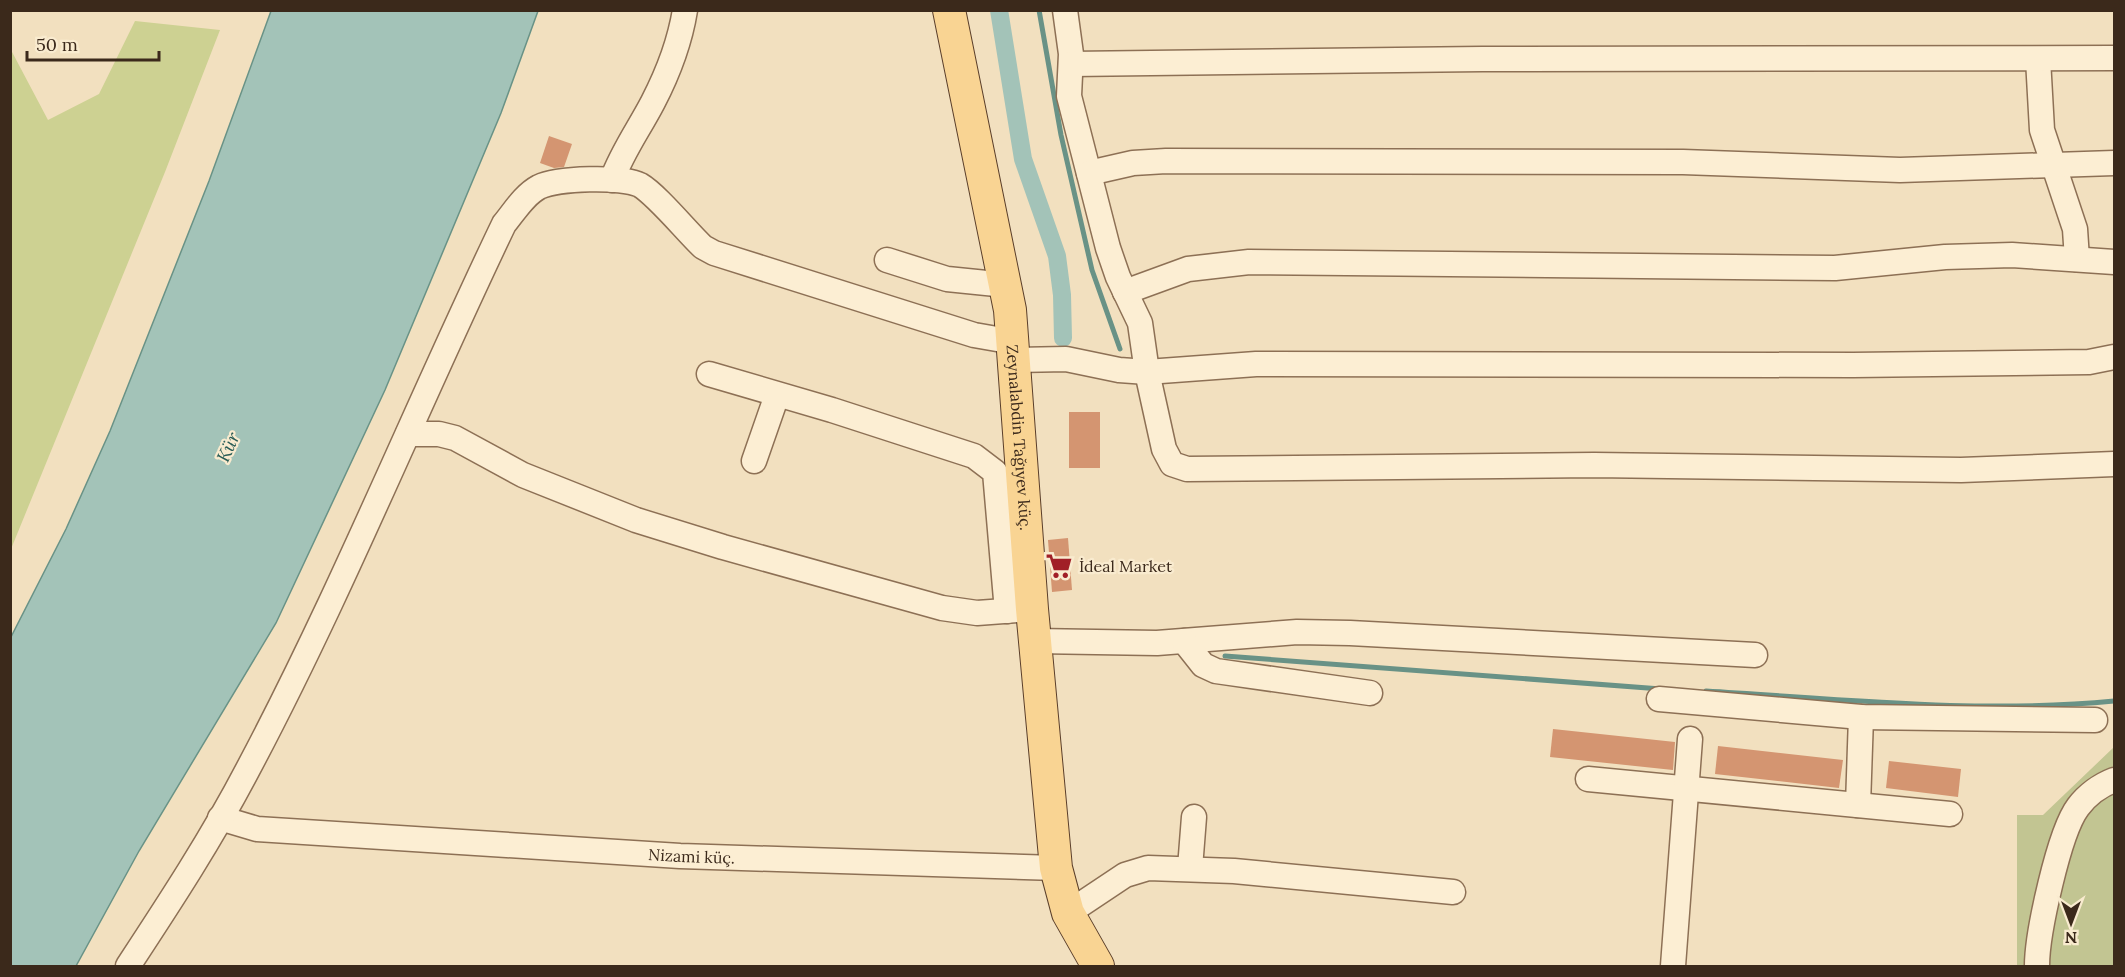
<svg xmlns="http://www.w3.org/2000/svg" width="2125" height="977" viewBox="0 0 2125 977" font-family="Lora,serif">
  <rect width="100%" height="100%" fill="#f2e0bf"/>
  <polygon fill="#cdd192" points="135,21 220,30 165,172 11,549 11,50 48,120 99,94"/>
  <polygon fill="#c2c592" points="2114,747 2114,966 2017,966 2017,815 2043,815"/>
  <polygon fill="#a3c3b8" stroke="#699286" stroke-width="1.5" points="271,11 538,11 501,113 385,390 276,623 139,851 76,966 11,966 11,637 66,529 110,431 209,181"/>
  <g fill="none" stroke-linecap="round" stroke-linejoin="round">
    <g stroke="#699286" stroke-width="5">
      <polyline points="1039,10 1061,135 1092,270 1120,349"/>
      <polyline points="1225,656 1661,689"/>
      <path d="M 1706,691 C 1841,699 1979,714 2114,701"/>
    </g>
    <polyline stroke="#a3c3b8" stroke-width="18" points="999,10 1023,159 1057,256 1062,295 1063,338"/>
  </g>
  <g fill="#d49571">
    <polygon points="549,136 572,144 564,167 554,168 540,163"/>
    <rect x="1069" y="412" width="31" height="56"/>
    <polygon points="1068,538 1072,590 1052,592 1048,540"/>
    <polygon points="1553,729 1675,742 1673,770 1550,757"/>
    <polygon points="1718,746 1843,760 1839,788 1715,774"/>
    <polygon points="1889,761 1961,769 1958,797 1886,788"/>
  </g>
  <g fill="none" stroke-linecap="round" stroke-linejoin="round">
    <g stroke="#8d7055" stroke-width="27">
      <g id="minor">
        <polyline points="1065,10 1071,54 1069,96 1108,248 1118,277 1140,323 1147,372 1164,449 1172,464 1187,469 1594,465 1961,470 2114,464"/>
        <polyline points="2038,59 2042,130 2075,229 2077,259"/>
        <polyline points="1071,64 1482,59 2114,58"/>
        <polyline points="1089,173 1133,163 1166,161 1683,162 1900,170 2114,163"/>
        <path d="M 612,180 C 622,152 639,129 653,102 C 667,75 680,41 685,10"/>
        <polyline points="887,260 947,279 1006,285"/>
        <polyline points="1125,292 1188,269 1249,262 1835,268 1945,257 2012,255 2114,262"/>
        <polyline points="1015,360 1066,359 1119,370 1147,372 1256,364 1853,365 2089,362 2114,357"/>
        <polyline points="709,374 832,410 974,456 995,472 1007,611"/>
        <polyline points="408,434 439,434 455,438 523,475 636,520 723,547 942,608 977,613 1032,609"/>
        <polyline points="754,461 777,395"/>
        <polyline points="1035,641 1157,643 1297,632 1350,633 1755,655"/>
        <polyline points="1184,641 1203,665 1216,671 1370,693"/>
        <polyline points="1659,699 1861,717 2095,720"/>
        <polyline points="1588,779 1950,814"/>
        <polyline points="1858,805 1861,717"/>
        <path id="s1" d="M 220,818 L 257,829 L 680,856 L 1056,868"/>
        <polyline points="1190,868 1194,817"/>
        <polyline points="1068,913 1125,875 1148,868 1234,871 1453,892"/>
        <path d="M 128,966 C 170,902 212,838 248,769 C 342,592 417,405 504,224 C 514,212 524,195 539,187 C 557,178 622,176 640,185 C 657,195 687,232 703,247 L 714,253 L 974,335 L 1014,342"/>
        <polyline points="1673,966 1690,739"/>
        <path d="M 2037,966 C 2037,934 2059,832 2078,807 C 2087,795 2101,785 2114,780"/>
      </g>
    </g>
    <g stroke="#5a3e2a" stroke-width="34">
      <g id="major">
        <path id="s2" d="M 949,10 L 1010,310 L 1032,609 L 1056,868 L 1068,913 L 1098,966"/>
      </g>
    </g>
    <use href="#minor" stroke="#fceed3" stroke-width="24"/>
    <use href="#major" stroke="#f9d493" stroke-width="32"/>
  </g>
  <defs>
    <g id="supermarket-bare" transform="scale(2.07)"><path d="M-6-5.5h2.5l.6 2H6L4.5 2H-2.5L-4.4-4H-6ZM-1.5 3.2a1.3 1.3 0 1 0 .1 0ZM3 3.2a1.3 1.3 0 1 0 .1 0Z" fill="#a11f27" stroke="#f9ebcf" stroke-width="2.5" paint-order="stroke"/></g>
  </defs>
  <g fill-rule="evenodd">
    <use href="#supermarket-bare" x="1059" y="566"/>
  </g>
  <g text-anchor="middle" dominant-baseline="central" stroke-width="4.5" stroke-linejoin="round" paint-order="stroke">
    <g font-size="16" fill="#3b291b" stroke="#f9ebcf">
      <text stroke="none"><textPath href="#s2" startOffset="434">Zeynalabdin Tağıyev küç.</textPath></text>
      <text stroke="none"><textPath href="#s1" startOffset="474">Nizami küç.</textPath></text>
    </g>
    <g font-size="16" fill="#3b291b" stroke="#f9ebcf" text-anchor="start">
      <text x="1079" y="566">İdeal Market</text>
    </g>
    <g font-size="18" font-style="italic" fill="#295c56" stroke="#f9ebcf">
      <text transform="translate(228 447) rotate(-65)">Kür</text>
    </g>
  </g>
  <rect width="2125" height="977" fill="none" stroke="#3b291b" stroke-width="24"/>
  <g transform="translate(2071 923) rotate(180)" stroke="#f9ebcf" stroke-width="4.5" paint-order="stroke">
  <path d="M0-4.5L10 22L0 15L-10 22Z" fill="#3b291b"/>
  <text y="-9" font-size="16" font-weight="bold" text-anchor="middle" fill="#3b291b">N</text>
  </g>
  <path d="M27 51v9h132v-9" fill="none" stroke="#3b291b" stroke-width="3"/>
  <text x="36" y="51" font-size="18" fill="#3b291b" stroke="#f9ebcf" stroke-width="4.5" paint-order="stroke">50 m</text>
</svg>
